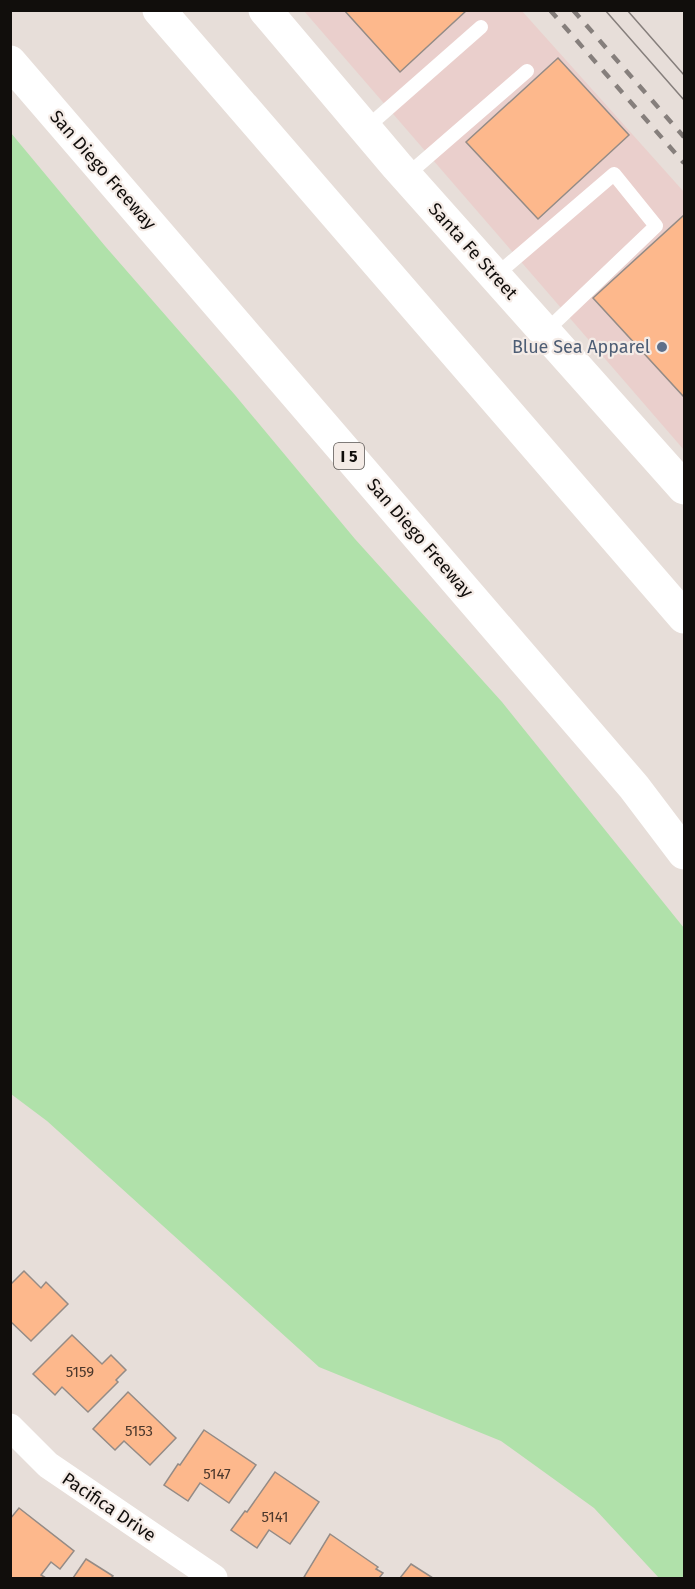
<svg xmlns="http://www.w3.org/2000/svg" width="695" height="1589" viewBox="0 0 695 1589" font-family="'Fira Sans',sans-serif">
  <rect width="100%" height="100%" fill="#e7ded9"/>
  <polygon fill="#eacfcc" points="304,11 522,11 684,192 684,450"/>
  <polygon fill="#b0e1aa" points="11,133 105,246 235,395 355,539 502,702 684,928 684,1578 659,1578 594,1508 501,1441 319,1367 47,1121 11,1094"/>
  <g fill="#fdb88c" stroke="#948b86" stroke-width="1.5">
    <polygon points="344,10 467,10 400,72"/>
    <polygon points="558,58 629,135 538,219 466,142"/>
    <polygon points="684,215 684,397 593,298"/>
    <polygon points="24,1271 41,1288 46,1282 68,1304 31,1341 10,1321 10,1285"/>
    <polygon points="72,1335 102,1364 111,1355 126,1370 116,1380 118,1382 88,1412 62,1387 55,1395 33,1374"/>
    <polygon points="128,1392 176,1438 150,1465 124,1441 115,1450 93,1429"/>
    <polygon points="204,1430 256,1465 229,1503 200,1483 188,1501 164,1485 178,1464 180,1465"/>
    <polygon points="275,1472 319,1502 290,1544 269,1530 257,1548 231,1530 245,1511 247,1512"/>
    <polygon points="19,1508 74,1551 60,1569 51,1562 41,1575 46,1578 10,1578 10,1519"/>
    <polygon points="330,1534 378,1567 376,1569 383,1573 379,1578 307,1578 304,1577"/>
    <polygon points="86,1559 113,1576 111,1578 73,1578"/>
    <polygon points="411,1564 433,1578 400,1578"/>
  </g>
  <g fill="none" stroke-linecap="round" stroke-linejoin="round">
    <g stroke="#fff" stroke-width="14">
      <polyline points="365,129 481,27"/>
      <polyline points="406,176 527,71"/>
      <polyline points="495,276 614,174 656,226 545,332"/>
    </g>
    <polyline stroke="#fff" stroke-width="27" points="10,1427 48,1465 214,1578"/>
    <polyline stroke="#fff" stroke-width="33" points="265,10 397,166 684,488"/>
    <g stroke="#fff" stroke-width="33">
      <polyline points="159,10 684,617"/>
      <polyline points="10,62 634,787 684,853"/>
    </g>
    <g stroke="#867f7c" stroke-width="1.5">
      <polyline points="605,10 684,100"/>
      <polyline points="627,10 684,75"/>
    </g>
    <g stroke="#867f7c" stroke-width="4.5" stroke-dasharray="10 10" stroke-linecap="butt">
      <polyline points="550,10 684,163"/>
      <polyline points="573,10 684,137"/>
    </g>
  </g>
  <circle fill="#5c6f8a" stroke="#f4ebe6" stroke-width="2" cx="662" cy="347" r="6"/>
  <g text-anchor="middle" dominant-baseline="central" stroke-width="4.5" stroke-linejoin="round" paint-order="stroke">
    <g font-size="15" fill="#4c382c">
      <text x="80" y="1372">5159</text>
      <text x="139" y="1431">5153</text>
      <text x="217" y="1474">5147</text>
      <text x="275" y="1517">5141</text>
    </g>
    <rect fill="#f4ebe6" stroke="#55504d" stroke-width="1.5" x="334" y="443" width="30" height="26" rx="4.5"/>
    <g font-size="16" font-weight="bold" fill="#110e0c">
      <text x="349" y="456">I 5</text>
    </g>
    <g font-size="18" fill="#110e0c" stroke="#f4ebe6">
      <text transform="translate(103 170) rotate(49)">San Diego Freeway</text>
      <text transform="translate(473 251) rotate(48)">Santa Fe Street</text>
      <text transform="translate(420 538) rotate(49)">San Diego Freeway</text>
      <text transform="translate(109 1507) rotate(34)">Pacifica Drive</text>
    </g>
    <g font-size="18" fill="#4e5e75" stroke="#f4ebe6" text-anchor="end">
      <text x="650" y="347">Blue Sea Apparel</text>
    </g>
  </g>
  <rect width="695" height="1589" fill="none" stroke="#110e0c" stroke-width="24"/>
</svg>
